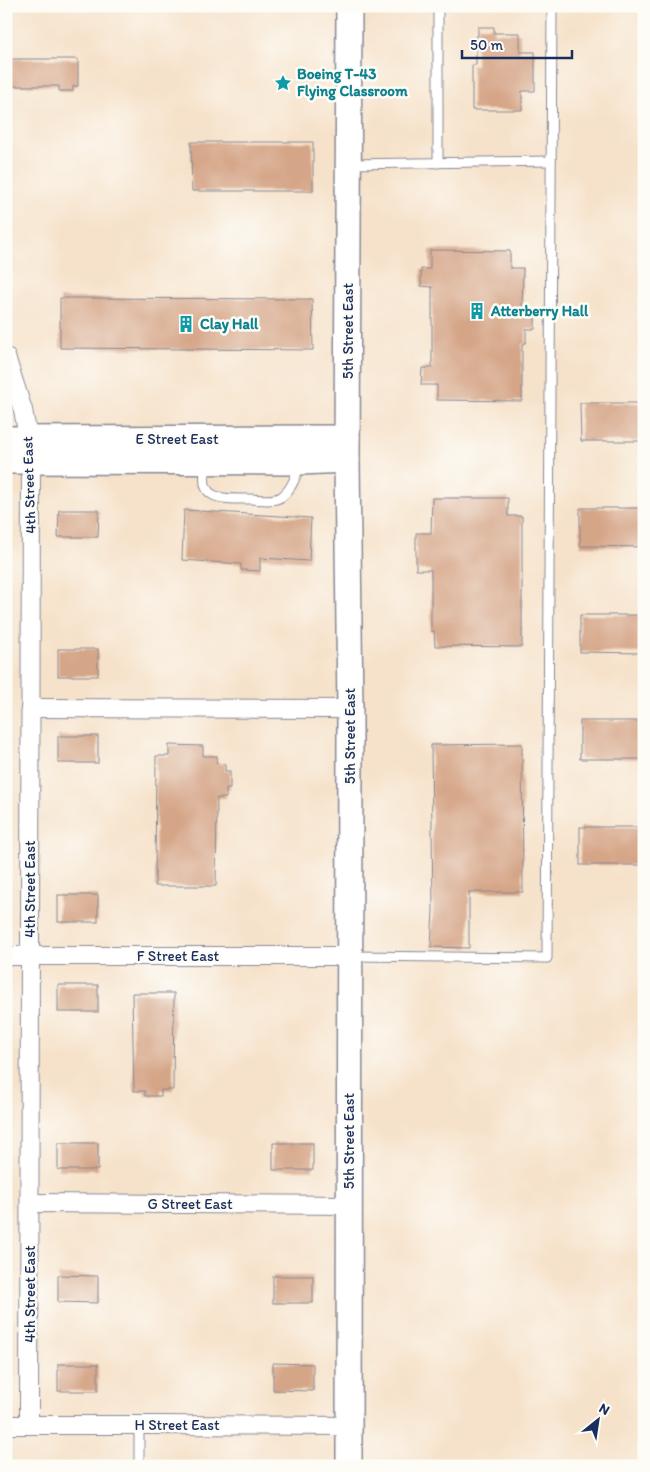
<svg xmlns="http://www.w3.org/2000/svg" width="650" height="1472" viewBox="0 0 650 1472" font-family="Itim,sans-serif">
  <rect width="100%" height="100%" fill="#fdfcf7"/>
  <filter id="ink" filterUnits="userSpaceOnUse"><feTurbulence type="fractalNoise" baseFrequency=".02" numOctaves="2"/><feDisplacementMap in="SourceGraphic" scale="10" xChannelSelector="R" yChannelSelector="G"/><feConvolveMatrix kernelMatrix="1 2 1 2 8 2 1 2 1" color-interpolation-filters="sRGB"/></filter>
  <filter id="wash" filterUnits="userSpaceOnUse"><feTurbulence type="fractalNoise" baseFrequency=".0096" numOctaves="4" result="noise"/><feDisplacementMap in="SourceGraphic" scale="20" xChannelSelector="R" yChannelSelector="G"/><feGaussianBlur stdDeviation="1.12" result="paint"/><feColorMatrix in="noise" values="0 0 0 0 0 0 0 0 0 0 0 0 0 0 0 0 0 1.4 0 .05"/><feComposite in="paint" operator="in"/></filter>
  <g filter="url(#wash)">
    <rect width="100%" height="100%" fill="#f6e2ca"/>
    <g id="blocks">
      <g fill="#d5a587">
        <polygon points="478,27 494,27 494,33 520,33 520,52 535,52 535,91 522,91 522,110 472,110 472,65 476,65 476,36 478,36"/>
        <polygon points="6,59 78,59 78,86 73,86 73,91 59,91 59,86 6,86"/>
        <polygon points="191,142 313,142 313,191 192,191"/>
        <polygon points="430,250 510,251 510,268 523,268 522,315 535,315 535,329 526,329 526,342 522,345 522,401 437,400 437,385 421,385 422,368 432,368 432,287 421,286 421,269 430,269"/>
        <polygon points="60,298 312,299 313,350 60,348"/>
        <polygon points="580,403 644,403 644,441 581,441"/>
        <polygon points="432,498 508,498 508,516 522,516 522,647 435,646 434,631 431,631 431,570 416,570 416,533 431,533"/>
        <polygon points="580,508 644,508 644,547 580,546"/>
        <polygon points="59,510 99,510 98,537 58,537"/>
        <polygon points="184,510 311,518 309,561 260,558 260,571 241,570 241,564 182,560"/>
        <polygon points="580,615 644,615 644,653 580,652"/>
        <rect x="58" y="649" width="40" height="27"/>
        <rect x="580" y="721" width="64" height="38"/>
        <rect x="58" y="736" width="40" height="27"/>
        <polygon points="522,744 523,892 469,892 469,948 431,947 433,910 431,745"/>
        <polygon points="169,745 203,746 203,756 217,756 216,763 225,764 225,771 230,771 230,789 226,789 226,798 217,798 216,886 155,886 156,756 169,756"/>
        <rect x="580" y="827" width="64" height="38"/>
        <rect x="58" y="895" width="40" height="27"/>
        <rect x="58" y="985" width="40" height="27"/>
        <polygon points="132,993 174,993 173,1090 161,1090 161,1096 145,1096 145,1091 134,1091"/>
        <rect x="58" y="1143" width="40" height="27"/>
        <rect x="273" y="1143" width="40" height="27"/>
        <polygon points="58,1275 98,1276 98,1303 58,1302"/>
        <rect x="273" y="1276" width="40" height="27"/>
        <polygon points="273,1363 313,1364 313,1391 273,1390"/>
        <rect x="58" y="1364" width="40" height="27"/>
      </g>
    </g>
  </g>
  <g filter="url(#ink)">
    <use href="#blocks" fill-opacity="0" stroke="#888894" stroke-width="1"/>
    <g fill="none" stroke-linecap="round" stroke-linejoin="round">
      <g stroke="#888894" stroke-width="11">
        <g id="lane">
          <polyline points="438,6 438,163"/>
          <polyline points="349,164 551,161"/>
          <path d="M 207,464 C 196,501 222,499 250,499 C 259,499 273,502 281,497 C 292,490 296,475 300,464"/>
          <polyline points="352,956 547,958 552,6"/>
          <polyline points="139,1466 139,1425"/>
        </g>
      </g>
      <g stroke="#888894" stroke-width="20">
        <g id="street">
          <polyline points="6,357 23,410 31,452 29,1425"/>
          <polyline points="30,708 350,709"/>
          <polyline points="6,956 349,956"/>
          <polyline points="30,1203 349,1205"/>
          <polyline points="6,1425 147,1425 349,1426"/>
        </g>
      </g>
      <g stroke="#888894" stroke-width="28">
        <g id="secondary">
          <polyline points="6,439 347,438"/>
          <polyline points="6,461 300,462 347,460"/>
          <polyline points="349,1466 350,709 347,460 349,6"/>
        </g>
      </g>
      <use href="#lane" stroke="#fff" stroke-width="9"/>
      <use href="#street" stroke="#fff" stroke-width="18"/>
      <use href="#secondary" stroke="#fff" stroke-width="25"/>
    </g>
  </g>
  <defs>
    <g id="sight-bare" transform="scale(1.35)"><path d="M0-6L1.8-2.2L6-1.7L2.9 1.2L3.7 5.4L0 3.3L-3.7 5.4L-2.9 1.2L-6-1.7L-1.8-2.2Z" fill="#0f9aa8" stroke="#fdfcf7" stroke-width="2.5" paint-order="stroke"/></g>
    <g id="building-bare" transform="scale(1.35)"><path d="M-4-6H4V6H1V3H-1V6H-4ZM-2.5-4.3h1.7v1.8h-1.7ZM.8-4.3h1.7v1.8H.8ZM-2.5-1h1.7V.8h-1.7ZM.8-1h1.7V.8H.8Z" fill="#0f9aa8" stroke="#fdfcf7" stroke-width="2.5" paint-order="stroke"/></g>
  </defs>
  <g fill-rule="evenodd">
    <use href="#sight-bare" x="283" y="83"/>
    <use href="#building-bare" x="477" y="311"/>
    <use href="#building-bare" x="186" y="324"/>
  </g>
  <g text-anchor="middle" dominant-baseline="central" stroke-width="5" stroke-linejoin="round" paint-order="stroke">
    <g font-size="15" font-weight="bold" fill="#0d838f" stroke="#fdfcf7" text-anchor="start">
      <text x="297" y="74">Boeing T-43<tspan x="297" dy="17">Flying Classroom</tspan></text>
      <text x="491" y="311">Atterberry Hall</text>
      <text x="200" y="324">Clay Hall</text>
    </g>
    <g font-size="15" fill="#1b2f5e" stroke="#fdfcf7">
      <text transform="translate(348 331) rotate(-90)">5th Street East</text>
      <text x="177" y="439">E Street East</text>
      <text transform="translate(29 485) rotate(-92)">4th Street East</text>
      <text transform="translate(350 736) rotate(-90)">5th Street East</text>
      <text transform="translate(30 889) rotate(-90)">4th Street East</text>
      <text x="178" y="956">F Street East</text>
      <text transform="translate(349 1141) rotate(-90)">5th Street East</text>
      <text x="190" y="1204">G Street East</text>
      <text transform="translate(30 1294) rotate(-90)">4th Street East</text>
      <text x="177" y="1425">H Street East</text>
    </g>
  </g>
  <rect width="650" height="1472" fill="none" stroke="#fdfcf7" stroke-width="25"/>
  <g transform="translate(598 1420) rotate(30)" stroke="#fdfcf7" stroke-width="4" paint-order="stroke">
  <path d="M0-4L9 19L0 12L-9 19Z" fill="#1b2f5e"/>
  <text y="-8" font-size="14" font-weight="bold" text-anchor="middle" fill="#1b2f5e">N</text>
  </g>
  <path d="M462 50v8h110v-8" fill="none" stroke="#1b2f5e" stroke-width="2.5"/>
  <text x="470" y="50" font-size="15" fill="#1b2f5e" stroke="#fdfcf7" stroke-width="4" paint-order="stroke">50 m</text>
</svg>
